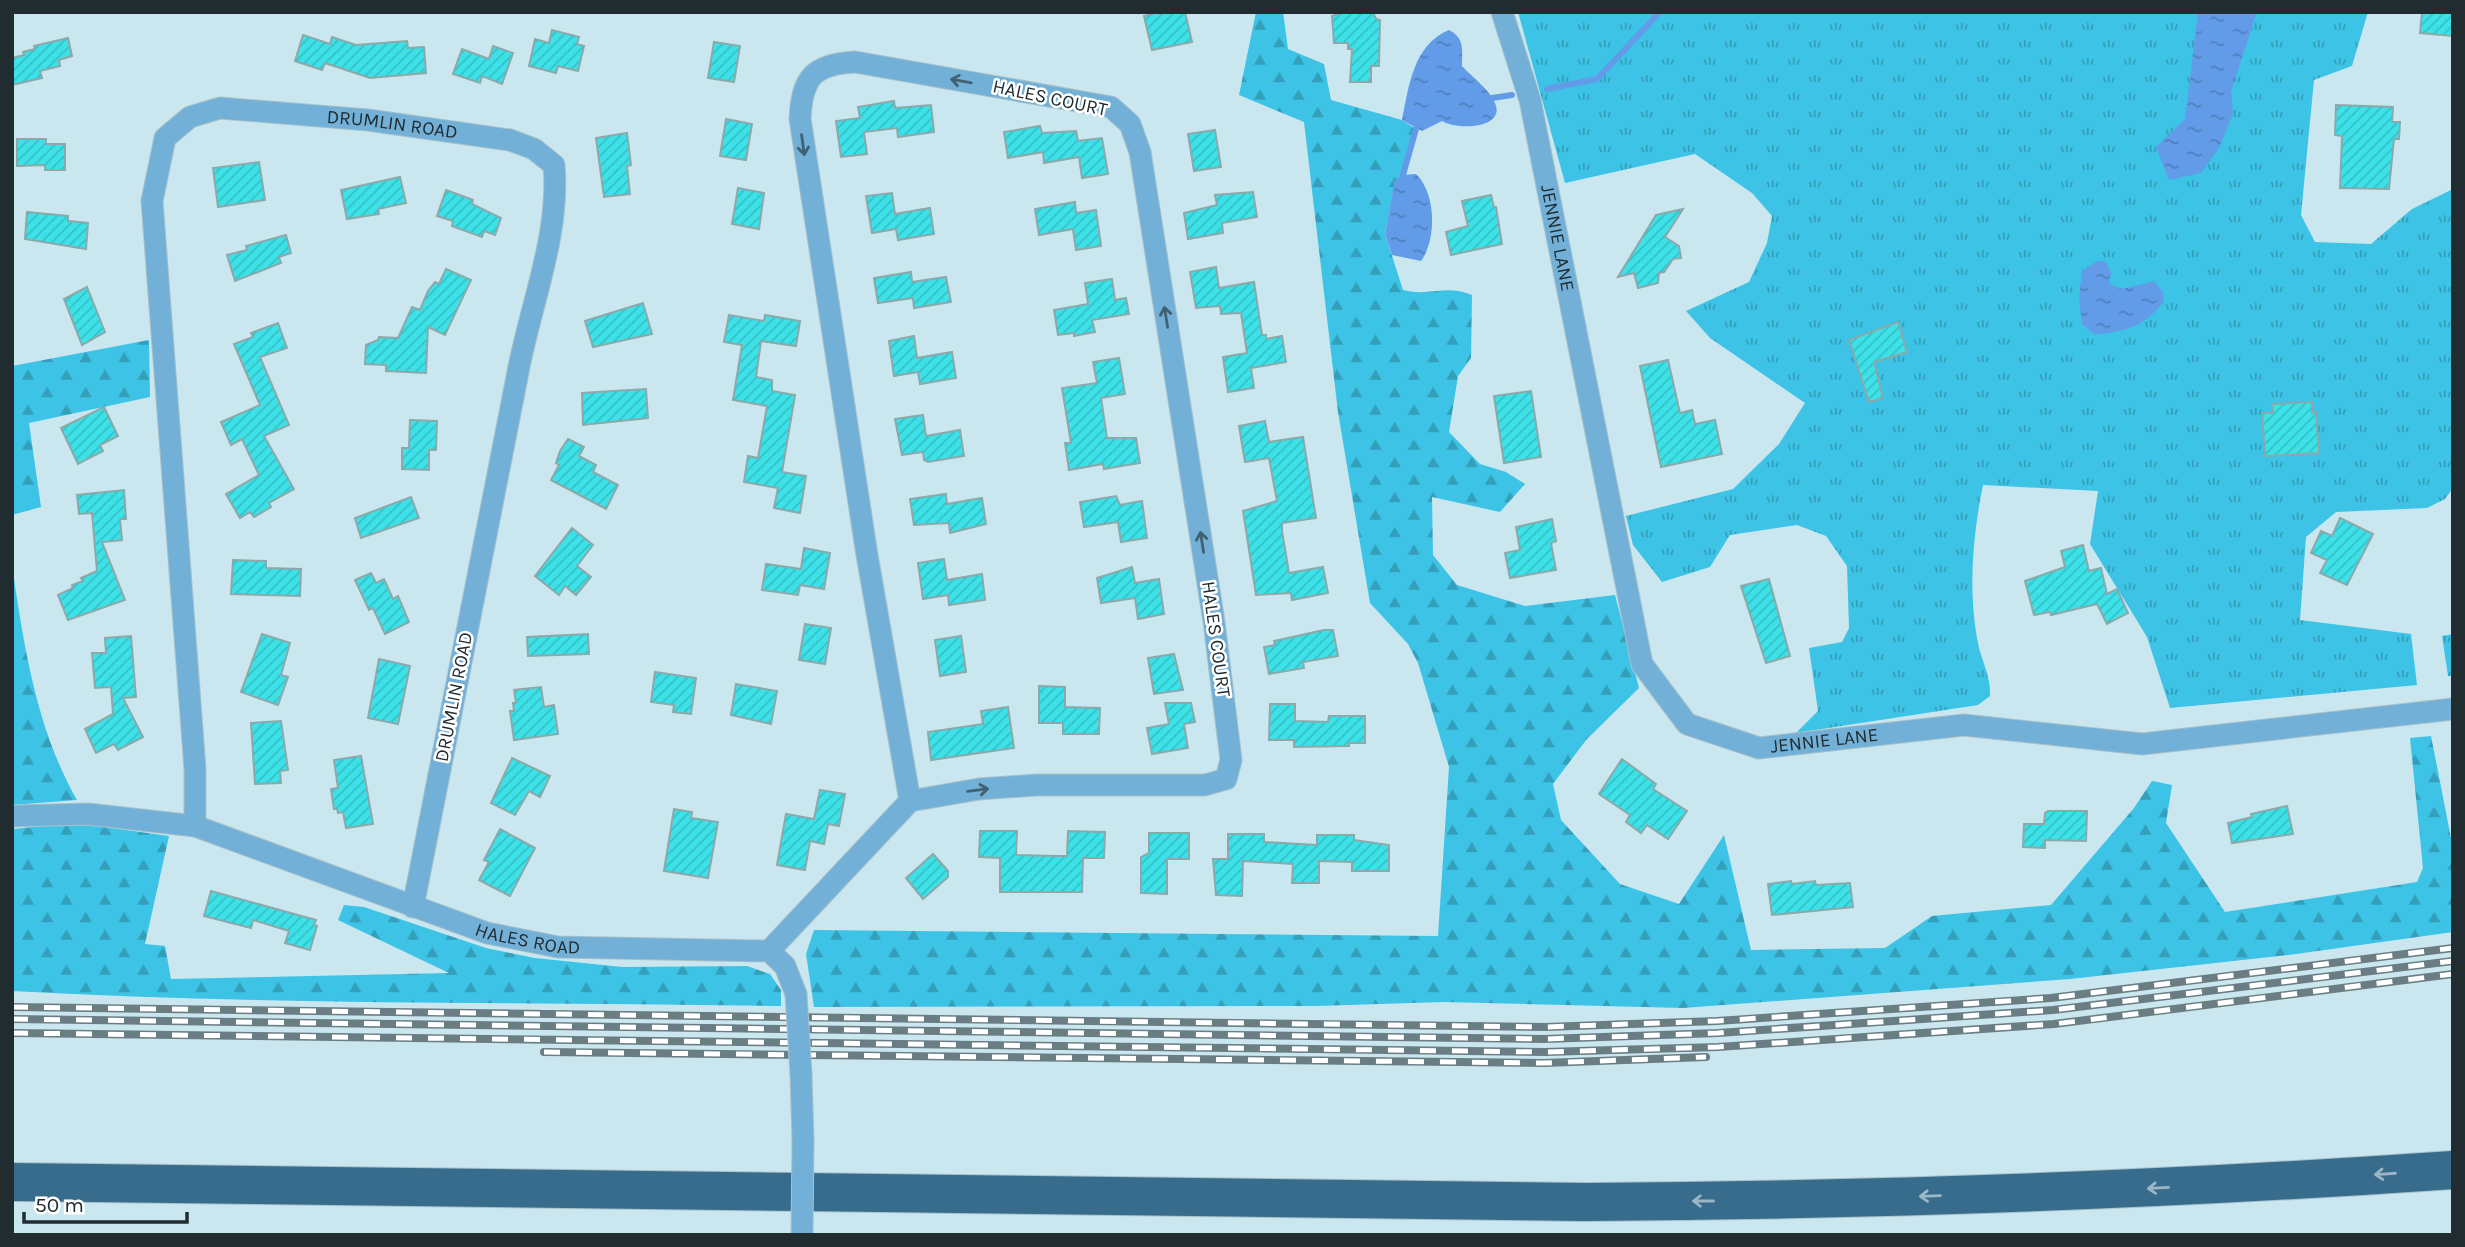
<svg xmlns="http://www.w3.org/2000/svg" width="2465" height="1247" viewBox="0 0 2465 1247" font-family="Karla,sans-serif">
  <defs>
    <pattern id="forest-firs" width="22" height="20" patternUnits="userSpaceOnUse" patternTransform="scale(1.75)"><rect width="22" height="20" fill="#3dc3e5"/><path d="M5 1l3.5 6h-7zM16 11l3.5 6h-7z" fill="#339fba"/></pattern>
    <pattern id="park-tufts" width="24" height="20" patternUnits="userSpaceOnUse" patternTransform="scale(1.75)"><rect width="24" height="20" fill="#3dc3e5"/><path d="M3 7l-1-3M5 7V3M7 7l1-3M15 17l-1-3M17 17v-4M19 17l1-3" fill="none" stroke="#339fba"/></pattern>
    <pattern id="water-ripples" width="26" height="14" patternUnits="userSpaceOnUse" patternTransform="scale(1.75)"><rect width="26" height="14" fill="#629be8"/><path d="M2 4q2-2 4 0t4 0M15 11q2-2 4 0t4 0" fill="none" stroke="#507fbc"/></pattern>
    <pattern id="building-hatch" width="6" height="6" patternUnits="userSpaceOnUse" patternTransform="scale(1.75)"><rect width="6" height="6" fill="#3de1e8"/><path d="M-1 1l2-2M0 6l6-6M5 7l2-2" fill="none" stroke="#35c1c7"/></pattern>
  </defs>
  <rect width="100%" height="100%" fill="#cae7f0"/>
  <g fill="url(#forest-firs)">
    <path d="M 1256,12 L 1283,12 L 1288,49 L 1324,64 L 1331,100 L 1402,120 L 1416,129 L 1403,175 L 1395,181 L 1385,234 L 1403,290 C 1431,297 1444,284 1472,295 L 1471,358 L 1458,376 L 1449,432 L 1480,464 L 1506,472 L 1525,484 L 1500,512 L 1432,497 L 1433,555 L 1457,585 L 1525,606 L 1615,595 L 1639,688 L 1586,740 L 1553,784 L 1561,820 L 1620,884 L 1679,904 L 1724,835 L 1751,950 L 1885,948 L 1932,916 L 2051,905 L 2134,808 L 2152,781 L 2172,785 L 2166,823 L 2225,912 L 2417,882 L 2423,868 L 2410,738 L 2431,736 L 2453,848 L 2453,932 L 2289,955 L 2070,979 L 1683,1008 L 1444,1002 L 1315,1006 L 814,1007 L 806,954 L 814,930 L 1438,936 L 1449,767 L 1418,663 L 1408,644 L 1370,603 L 1338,412 L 1304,122 L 1239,95 Z"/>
    <polygon points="149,340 150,397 29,423 41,507 12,515 12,366"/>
    <path d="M 12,565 C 24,646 36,728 77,800 L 12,805 Z"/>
    <path d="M 76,823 L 169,836 L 145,944 L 165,946 L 171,979 L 449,973 L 338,920 L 344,905 L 364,907 L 486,948 L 535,958 L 622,967 L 747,966 L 770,974 L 781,990 L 781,1006 C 525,1002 268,1005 12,991 L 12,829 Z"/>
  </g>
  <g fill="url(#park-tufts)">
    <path d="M 1518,12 L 2368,12 L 2352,66 L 2314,80 L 2301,215 L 2315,242 L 2371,244 L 2412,209 L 2453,189 L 2453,488 L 2445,499 L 2427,508 L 2336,512 L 2306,537 L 2300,620 L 2411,634 L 2417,685 L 2170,708 L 2147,637 L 2090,544 L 2098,491 L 1983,485 C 1973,534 1968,588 1977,638 C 1980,659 1991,674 1990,696 L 1978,705 L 1796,733 L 1818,711 L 1809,648 L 1842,642 L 1849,628 L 1847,566 L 1826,536 L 1797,525 L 1730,535 L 1710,567 L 1662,582 L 1633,545 L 1626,516 L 1733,489 L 1779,444 L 1805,403 L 1710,338 L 1686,311 L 1749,282 L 1767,243 L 1772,216 L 1752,193 L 1695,154 L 1565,183 Z"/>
    <polygon points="2453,634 2453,676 2448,676 2442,636"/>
  </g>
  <g fill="url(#water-ripples)">
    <polygon points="2198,12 2257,12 2231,91 2233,113 2219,148 2201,173 2169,180 2156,147 2185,119"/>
    <path d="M 1449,30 C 1465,38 1462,50 1462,66 C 1472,77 1489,89 1495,103 C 1506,128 1459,131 1442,121 L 1422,131 L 1402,120 C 1409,86 1413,45 1449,30 Z"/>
    <path d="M 1416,174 C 1436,193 1437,239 1421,261 L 1392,255 L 1385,234 L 1395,180 L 1403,175 Z"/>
    <path d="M 2097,261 L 2105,261 L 2111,272 L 2109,284 L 2123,289 L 2154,281 L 2163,292 L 2164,301 C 2143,328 2128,330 2095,335 L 2082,324 L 2079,297 L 2082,271 Z"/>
  </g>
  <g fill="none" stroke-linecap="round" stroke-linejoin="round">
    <g stroke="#629be8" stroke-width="6">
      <polyline points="1547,89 1597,79 1660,12"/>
      <polyline points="1492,98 1512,95"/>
      <polyline points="1403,175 1416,129"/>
    </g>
  </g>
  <g fill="url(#building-hatch)" stroke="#8ba9aa" stroke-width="2">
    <polygon points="1160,12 1185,12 1192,42 1152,50 1144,16"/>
    <polygon points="1344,12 1373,12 1376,19 1380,20 1379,66 1371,66 1371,82 1350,82 1352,49 1348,49 1348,43 1334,43 1332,16"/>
    <polygon points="2422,12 2453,12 2453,36 2420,33"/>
    <polygon points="552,30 579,37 577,44 584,46 578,71 558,66 556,73 529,66 535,39 549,43"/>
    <polygon points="303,35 330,44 332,37 356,45 407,41 408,48 424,47 426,73 370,78 325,63 322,70 295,61"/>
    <polygon points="68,38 72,56 59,60 60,66 40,71 42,78 12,85 12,58 24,55 23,52 35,49 34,46"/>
    <polygon points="714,42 740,46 734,82 708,78"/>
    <polygon points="493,46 513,53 502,84 482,76 480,83 453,74 462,49 489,59"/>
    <polygon points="894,101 895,108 931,105 934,132 898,137 897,128 864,132 867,154 841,157 836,121 860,118 858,107"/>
    <polygon points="2336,105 2393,107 2392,122 2400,122 2399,139 2394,139 2389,189 2340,188 2342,136 2335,135"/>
    <polygon points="726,119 752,124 746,160 720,156"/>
    <polygon points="1040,126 1042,133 1076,131 1078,141 1102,138 1108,174 1082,178 1079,157 1044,163 1043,152 1008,158 1004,132"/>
    <polygon points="1215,130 1221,167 1194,171 1188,134"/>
    <polygon points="627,133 631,165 627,166 630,194 604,197 596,138"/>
    <polygon points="17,139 46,139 46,144 65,144 65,170 45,170 45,165 17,166"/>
    <polygon points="259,162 265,200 218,207 213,168"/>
    <polygon points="400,177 406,203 378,209 379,214 347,219 341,190"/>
    <polygon points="738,188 764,193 759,229 732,224"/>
    <polygon points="446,190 473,200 472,204 501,218 495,235 484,231 482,237 452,226 453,221 437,216"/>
    <polygon points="1253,192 1257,217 1222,223 1223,233 1188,239 1184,213 1217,205 1215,195"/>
    <polygon points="892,193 895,214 930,208 934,234 898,240 896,229 872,233 866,196"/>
    <polygon points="1491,195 1494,207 1496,207 1502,244 1451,255 1446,232 1468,226 1462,201"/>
    <polygon points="1075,202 1076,213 1096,210 1101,246 1076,250 1073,229 1039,235 1035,209"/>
    <polygon points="1683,209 1665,237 1679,246 1681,258 1673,259 1664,272 1659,273 1658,283 1638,288 1634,273 1618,277 1656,215"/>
    <polygon points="27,212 68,216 68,221 88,223 86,249 25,239"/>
    <polygon points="286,235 291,253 279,257 281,263 235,281 227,255 247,250 246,246"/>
    <polygon points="1216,267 1219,288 1254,282 1262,335 1266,335 1266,339 1282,336 1286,362 1251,368 1254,388 1228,392 1223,357 1247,353 1241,313 1221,314 1220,306 1196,308 1190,272"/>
    <polygon points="446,269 471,280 445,335 428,327 426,373 386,371 386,365 365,364 366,345 378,340 379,337 398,338 412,307 420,310 428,291 435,282 439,284"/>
    <polygon points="911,272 912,282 946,277 951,302 914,308 913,298 878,303 874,278"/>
    <polygon points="1112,279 1115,300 1126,298 1129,314 1092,320 1095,332 1074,336 1074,333 1058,335 1054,310 1088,304 1085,283"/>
    <polygon points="87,287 105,332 82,345 64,299"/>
    <polygon points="643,303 652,334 593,347 585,321"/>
    <polygon points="729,315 764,321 765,315 800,321 796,346 761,341 756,377 772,380 772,391 795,395 782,472 806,476 800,513 774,508 778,488 744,482 748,456 758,458 767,406 733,400 742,345 724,342"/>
    <polygon points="1898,322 1907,352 1874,362 1883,398 1869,402 1849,340"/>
    <polygon points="278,323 287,348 260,357 289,425 264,436 294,489 269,503 271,507 254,517 250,512 240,518 226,494 259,475 242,439 231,445 221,422 260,405 234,344 253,337 251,333"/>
    <polygon points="914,336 917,358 952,352 956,378 920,384 918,372 894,376 889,341"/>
    <polygon points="1119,358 1125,394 1101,398 1107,438 1136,438 1140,463 1104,469 1103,464 1069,470 1065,443 1071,443 1062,388 1097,383 1093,362"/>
    <polygon points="1668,360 1680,413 1692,410 1695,424 1715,420 1722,454 1661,467 1640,366"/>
    <polygon points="646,389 648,418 583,425 582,393"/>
    <polygon points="1531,391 1541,457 1504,463 1494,396"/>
    <polygon points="2312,402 2312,413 2316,412 2319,453 2265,456 2262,413 2273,413 2272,404"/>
    <polygon points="104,407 118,436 100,445 103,451 78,464 61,428"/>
    <polygon points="923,415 926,436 960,430 964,456 928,462 924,460 923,452 902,455 895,419"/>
    <polygon points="410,420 437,421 436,450 429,450 429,470 402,469 402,448 409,448"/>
    <polygon points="1265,421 1269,442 1303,437 1316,518 1282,523 1282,531 1289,573 1323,567 1328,593 1292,600 1291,593 1256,595 1243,511 1277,501 1269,458 1245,462 1239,426"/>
    <polygon points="568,439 584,447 579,456 596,465 593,472 618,485 606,509 551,480 559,465 556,463 560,451"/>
    <polygon points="124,490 126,519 120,519 122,540 102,542 125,600 68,620 58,595 73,588 72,585 83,581 81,578 97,571 92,513 79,514 77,495"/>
    <polygon points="946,494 947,504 982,498 986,524 950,533 949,523 914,525 910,499"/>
    <polygon points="1116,496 1120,505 1142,501 1147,538 1121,542 1118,522 1084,527 1080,502"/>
    <polygon points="411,497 419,518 361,538 355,518"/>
    <polygon points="2340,518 2373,534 2347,585 2320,573 2327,560 2311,553 2321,531 2332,536"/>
    <polygon points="1552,519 1556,541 1551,543 1556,570 1510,578 1505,553 1520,550 1516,527"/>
    <polygon points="572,528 593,545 577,566 591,577 576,595 565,586 559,595 535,576"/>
    <polygon points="2083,545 2089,571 2101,568 2107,594 2117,589 2128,613 2107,624 2097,604 2051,615 2050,612 2034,615 2025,581 2065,567 2061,551"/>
    <polygon points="804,548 830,553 824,589 800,585 798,595 762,590 766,564 801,569"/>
    <polygon points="944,559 947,580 982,574 985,600 949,605 948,595 923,599 918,563"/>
    <polygon points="233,560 266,561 266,568 301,569 300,596 231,594"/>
    <polygon points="1132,567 1135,583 1159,579 1164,614 1138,619 1135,598 1101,603 1097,578"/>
    <polygon points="371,573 376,583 384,579 393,599 398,596 409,622 385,634 373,608 369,610 355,580"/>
    <polygon points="1769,579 1790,656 1766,663 1741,586"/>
    <polygon points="805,624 831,628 825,664 799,660"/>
    <polygon points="1324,630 1333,630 1338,656 1303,662 1304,668 1269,674 1264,647 1275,645 1274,641"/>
    <polygon points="262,634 290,643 281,675 288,677 278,705 241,692"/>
    <polygon points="588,634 589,654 528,656 527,637"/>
    <polygon points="131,636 136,697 123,698 143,737 118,750 114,744 96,753 85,729 113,714 111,687 95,688 92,653 106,653 105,638"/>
    <polygon points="961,636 966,672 940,676 935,640"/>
    <polygon points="1174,654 1183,690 1154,694 1148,658"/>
    <polygon points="379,659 410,666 398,724 368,718"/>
    <polygon points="655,672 696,678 691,714 673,712 674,705 651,702"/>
    <polygon points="736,684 777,691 771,724 731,715"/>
    <polygon points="1039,686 1065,687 1065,707 1100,708 1099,734 1063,734 1063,723 1039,723"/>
    <polygon points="541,687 544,707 554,705 558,734 514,740 510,711 514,711 513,703 516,703 514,690"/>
    <polygon points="1165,703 1191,703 1195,722 1184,724 1188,748 1152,754 1147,728 1169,724"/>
    <polygon points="1270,704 1295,704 1295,721 1328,722 1329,716 1365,716 1365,743 1349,743 1349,746 1294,747 1294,740 1269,740"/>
    <polygon points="1008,707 1014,748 931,760 928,732 983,724 981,711"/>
    <polygon points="281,721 288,770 280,771 281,783 255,784 251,723"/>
    <polygon points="361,756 373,824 346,828 343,812 338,813 337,809 334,809 331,789 338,788 334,760"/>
    <polygon points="512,758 550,776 540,797 529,791 515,815 491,803"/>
    <polygon points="1622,759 1656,784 1653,789 1687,811 1668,839 1647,825 1641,833 1626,822 1630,815 1599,794"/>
    <polygon points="820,790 845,794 839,826 828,824 824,844 810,841 805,870 777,865 786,814 814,819"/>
    <polygon points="2287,806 2293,834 2232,843 2228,823 2252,817 2251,814"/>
    <polygon points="674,809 692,812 691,818 718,822 708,878 664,871"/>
    <polygon points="2048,811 2087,811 2086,841 2045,840 2045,848 2023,847 2024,824 2044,824 2045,813"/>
    <polygon points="500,829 535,848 510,896 479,880 489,862 484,860"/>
    <polygon points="980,831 1017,831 1016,855 1056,856 1067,856 1068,831 1105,832 1104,858 1083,858 1082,892 1000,892 1000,858 979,857"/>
    <polygon points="1149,833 1189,833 1189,859 1167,859 1167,894 1141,893 1141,857 1149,853"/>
    <polygon points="1228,834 1264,834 1264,842 1317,845 1317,835 1354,835 1354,840 1389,845 1389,871 1352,871 1352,862 1319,861 1319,883 1292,883 1293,864 1243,861 1242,896 1216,895 1213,859 1228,859"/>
    <polygon points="933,854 948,871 948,877 923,899 906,878"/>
    <polygon points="1791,881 1792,884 1815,881 1816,885 1850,883 1853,907 1772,915 1768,884"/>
    <polygon points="211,891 316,920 314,925 317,926 310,950 285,943 289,931 253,920 251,928 204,916"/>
  </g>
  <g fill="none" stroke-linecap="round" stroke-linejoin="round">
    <g stroke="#a8c2ca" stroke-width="23">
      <g id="street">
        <path id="s1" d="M 1502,12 L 1530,100 L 1642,664 L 1687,724 L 1759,748 L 1964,725 L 2142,744 L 2453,709"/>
        <path id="s2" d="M 12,816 L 88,814 L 195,826 L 487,933 L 558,947 L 769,951 L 785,966 L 796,994"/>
        <path id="s3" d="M 195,826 L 195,769 L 152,201 L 165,138 L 190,117 L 220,108 L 368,120 L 510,140 L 534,149 L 554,165 C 560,235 531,303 518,372 C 484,550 448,728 413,907"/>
        <path d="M 769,951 L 910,801 L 979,789 L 1037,785 L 1205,785 L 1226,779 L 1231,760 L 1214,622 L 1140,152 L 1130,124 L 1111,107 L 855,62 C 813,64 802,78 800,119 L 867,555 L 910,801"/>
        <polyline points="801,1074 803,1140"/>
      </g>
    </g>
    <g stroke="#a8c2ca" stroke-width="40">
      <path id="highway" d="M 12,1182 L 1586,1202 C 1876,1200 2164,1190 2453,1170"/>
    </g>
    <use href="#street" stroke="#72b0d7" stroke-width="21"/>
    <use href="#highway" stroke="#376c8c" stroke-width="38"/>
    <g stroke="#6a7d83" stroke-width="8">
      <g id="rail">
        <polyline points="12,1007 1545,1027 1717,1021 2051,998 2453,948"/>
        <polyline points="12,1019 1545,1039 1718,1033 2053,1010 2453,961"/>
        <polyline points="12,1033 1545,1052 1718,1047 2054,1024 2453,974"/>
        <polyline points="544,1052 1544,1063 1706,1057"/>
      </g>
    </g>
    <use href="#rail" stroke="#fff" stroke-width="5" stroke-dasharray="16" stroke-linecap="butt"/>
    <g stroke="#a8c2ca" stroke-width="23" stroke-linecap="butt">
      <g id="street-bridge">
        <polyline points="796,994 801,1074"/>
        <polyline points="802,1235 803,1140"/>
      </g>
    </g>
    <use href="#street-bridge" stroke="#72b0d7" stroke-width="21"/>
  </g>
  <defs><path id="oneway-shaft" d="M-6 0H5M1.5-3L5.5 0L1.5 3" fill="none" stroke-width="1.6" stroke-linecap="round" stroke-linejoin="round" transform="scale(1.75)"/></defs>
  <g stroke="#416173">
    <use href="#oneway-shaft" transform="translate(961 81) rotate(-170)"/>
    <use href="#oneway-shaft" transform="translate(803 145) rotate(82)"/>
    <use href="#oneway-shaft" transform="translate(1166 317) rotate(-99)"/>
    <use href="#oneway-shaft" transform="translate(1202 542) rotate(-99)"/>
    <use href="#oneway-shaft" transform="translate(978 790) rotate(-7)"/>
  </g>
  <g stroke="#9bb6c6">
    <use href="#oneway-shaft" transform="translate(2385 1174) rotate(176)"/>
    <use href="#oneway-shaft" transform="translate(2158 1188) rotate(177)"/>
    <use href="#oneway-shaft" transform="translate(1930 1196) rotate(178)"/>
    <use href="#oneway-shaft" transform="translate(1703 1201) rotate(180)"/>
  </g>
  <g text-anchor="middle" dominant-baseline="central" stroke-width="5" stroke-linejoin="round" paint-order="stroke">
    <g font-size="19" fill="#212c30" stroke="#fff">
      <text transform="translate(1050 98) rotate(12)">HALES COURT</text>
      <text stroke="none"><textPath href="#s3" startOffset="928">DRUMLIN ROAD</textPath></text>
      <text stroke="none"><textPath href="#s1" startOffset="233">JENNIE LANE</textPath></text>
      <text transform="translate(1216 639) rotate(82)">HALES COURT</text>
      <text transform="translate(454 697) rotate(-79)">DRUMLIN ROAD</text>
      <text stroke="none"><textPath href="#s1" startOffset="884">JENNIE LANE</textPath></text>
      <text stroke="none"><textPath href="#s2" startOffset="536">HALES ROAD</textPath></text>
    </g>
  </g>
  <rect width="2465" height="1247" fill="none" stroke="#212c30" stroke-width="28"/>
  <path d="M24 1212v10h163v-10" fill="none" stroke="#212c30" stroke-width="3.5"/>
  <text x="35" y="1212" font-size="21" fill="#212c30" stroke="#ffffff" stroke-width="5" paint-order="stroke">50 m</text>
</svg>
